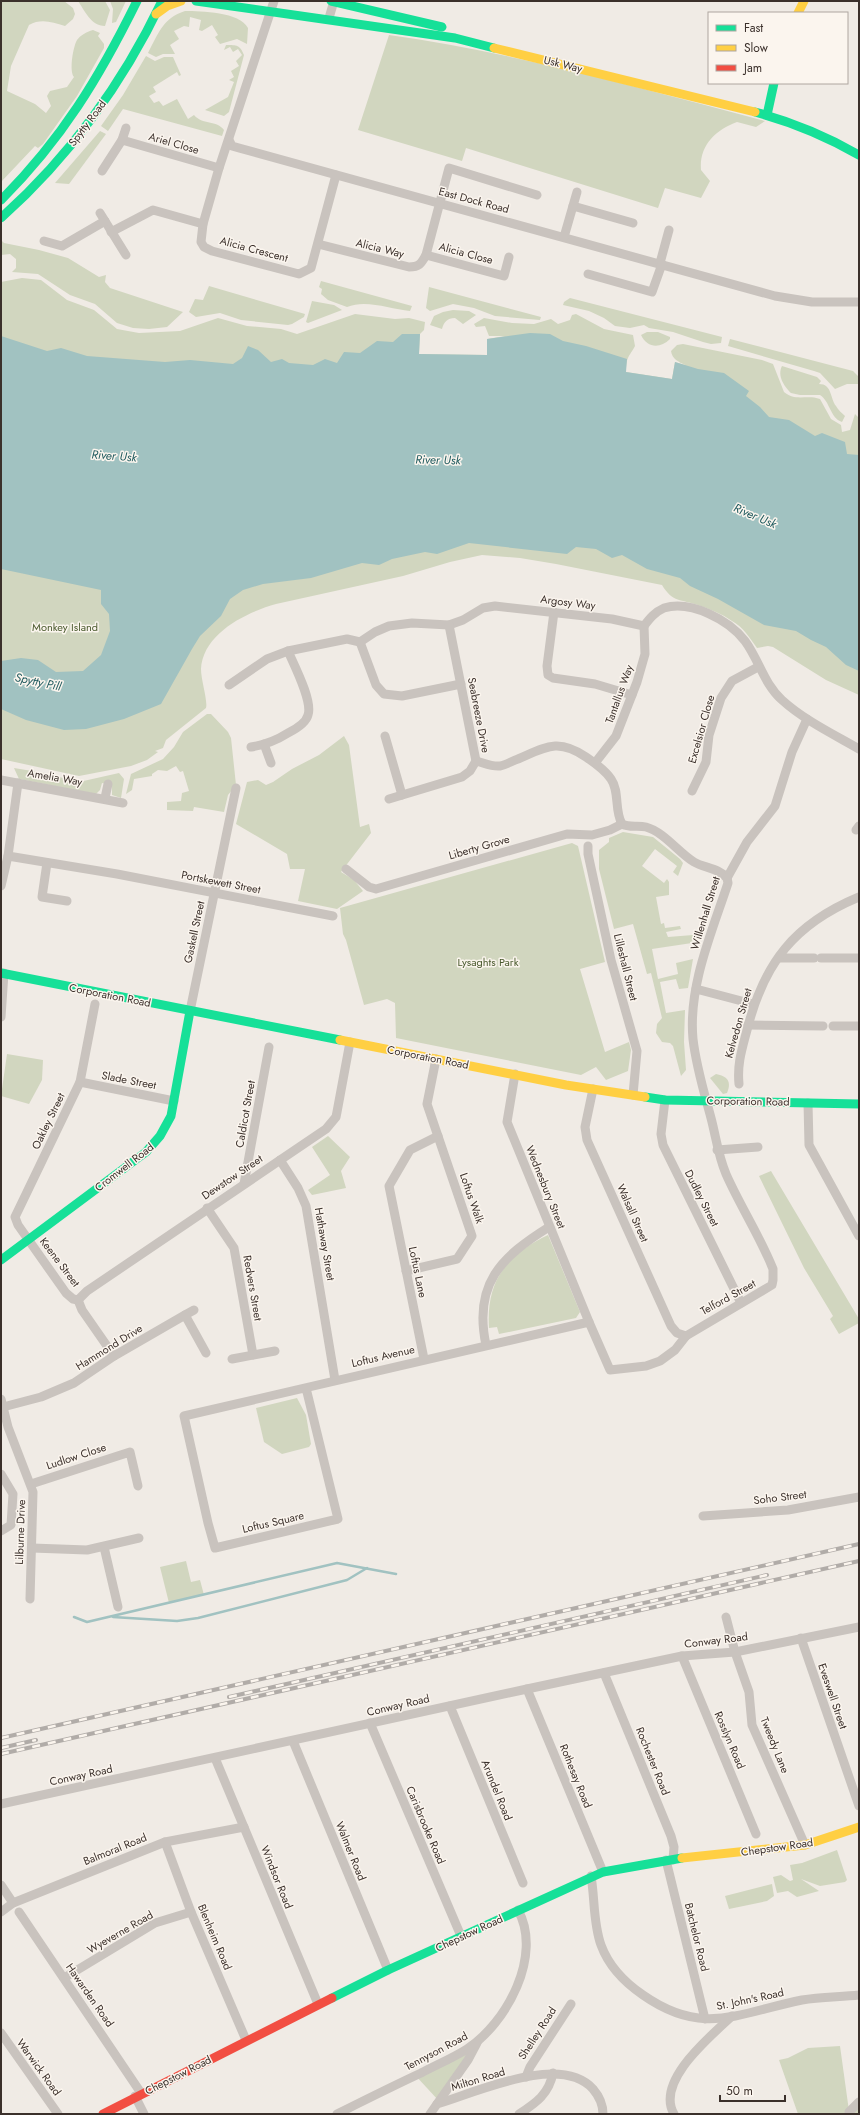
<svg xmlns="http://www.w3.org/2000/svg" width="860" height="2115" viewBox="0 0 860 2115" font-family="Jost,sans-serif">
  <rect width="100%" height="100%" fill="#f0ebe5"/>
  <g fill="#d1d6bf">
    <path d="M 1,1 L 64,1 L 73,8 L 75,14 L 73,19 L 65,26 C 52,22 41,18 29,25 L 11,66 L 7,91 L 35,104 L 46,113 L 51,106 L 47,96 L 50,91 L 67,87 L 74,77 C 69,71 73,47 77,40 C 81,35 86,32 93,30 L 100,33 L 98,36 L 104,44 L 104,48 L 77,96 L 43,144 L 38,148 L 35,146 L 1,182 Z"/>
    <path d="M 78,1 L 105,1 L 110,10 L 105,26 C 91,26 85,11 78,1 Z"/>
    <polygon points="110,1 126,1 116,22 112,23 113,9"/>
    <path d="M 185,11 C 201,11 240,12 248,28 L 247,44 L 237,39 L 220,44 L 215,37 L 218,35 L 212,25 L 202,31 L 199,30 L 201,20 L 190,17 L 189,27 L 184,26 L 174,31 L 179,39 L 170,45 L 175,54 L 163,54 L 156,57 L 148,53 C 158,34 163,18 185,11 Z"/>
    <path d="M 389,35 C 516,53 641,88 765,121 L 756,127 L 737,122 C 715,130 699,146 701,170 L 710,181 L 701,198 L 665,188 L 658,208 L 466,148 L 462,161 L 358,130 Z"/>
    <path d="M 226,45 C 237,45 240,45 244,55 L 229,112 L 224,116 L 205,110 L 228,97 L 234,82 L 229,80 L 234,77 L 231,71 L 239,66 L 236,61 L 242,55 L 238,49 L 233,52 L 230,47 L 224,50 Z"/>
    <path d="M 146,56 L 155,61 L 164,57 L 173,57 L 181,75 L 179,76 L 177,72 L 153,87 L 156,92 L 149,96 L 154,103 L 159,101 L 163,106 L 177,99 L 188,119 L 194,115 C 202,125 217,120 224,130 L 222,136 L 123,109 L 108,131 L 101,126 L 123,95 Z"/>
    <polygon points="100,131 106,134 69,184 55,183"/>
    <polygon points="1,240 4,243 39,250 68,258 99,277 106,275 105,282 110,288 183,312 167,327 149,329 133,328 117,323 95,304 70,295 38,274 12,272 16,268 16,259 10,254 1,255"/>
    <path d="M 22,278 L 41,280 L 67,300 L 94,310 L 117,329 L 139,333 L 180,331 L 218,318 L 247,326 L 281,329 L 297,334 L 355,314 L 395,319 L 409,318 L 425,322 L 424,330 L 420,334 L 419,354 L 487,355 L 487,339 L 505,336 L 489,336 L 485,326 L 476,327 L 474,324 L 484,318 L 512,323 L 534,324 L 551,319 L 558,324 L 570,320 L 572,315 L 576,314 L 604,329 L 633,335 L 635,346 C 629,357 626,357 626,372 L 672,379 L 675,362 L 685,365 C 679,362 672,359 671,351 L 677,345 L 683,344 L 762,360 L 773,364 L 784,392 C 796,402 807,394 820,399 L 831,419 L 841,425 L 842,432 L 850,430 L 855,414 L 859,418 L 859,506 L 1,363 L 1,282 Z"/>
    <path d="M 321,281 L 412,306 L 410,311 C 390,309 366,299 347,307 L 328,300 L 321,294 L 322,289 L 319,287 Z"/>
    <polygon points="209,286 305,314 304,317 292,324 288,325 241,320 220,313 196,317 189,312 195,299 203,300"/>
    <polygon points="429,287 541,317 540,320 495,316 474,308 453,304 430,311 426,308"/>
    <polygon points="570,298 722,337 721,343 711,344 703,342 673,332 649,328 644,325 630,328 615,326 604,318 589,311 563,305 564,302"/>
    <polygon points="312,301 334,305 342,310 308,323 306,322"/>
    <path d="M 453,310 L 469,311 L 476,315 L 463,324 L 455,318 C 447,318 444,322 442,329 L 430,325 L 434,316 L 443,312 Z"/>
    <path d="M 647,332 L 658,332 L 670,337 L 670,339 C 660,349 647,348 641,335 Z"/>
    <polygon points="730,339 853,371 859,377 859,384 847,384 835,389 820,373 814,371 728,346"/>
    <path d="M 782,366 L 817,377 L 821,381 L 819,384 C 832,384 830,398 836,406 C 838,410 842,413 845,416 L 842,422 C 830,418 830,401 820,395 L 800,395 L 791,393 C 784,386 777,376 782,366 Z"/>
    <path d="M 1,495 L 171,534 L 707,547 L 859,671 L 859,695 L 826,680 L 773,647 L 768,646 L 757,648 C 750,638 743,627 732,621 C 722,614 710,609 698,605 C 681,599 673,603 662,585 L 556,564 L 520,558 L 482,555 L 450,562 L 403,576 L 276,604 C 247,612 203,633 201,669 C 201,680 208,701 206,708 L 166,740 L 163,748 L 155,751 L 158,752 L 147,760 L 131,766 L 79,776 L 1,759 Z"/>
    <polygon points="207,714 211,714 228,732 231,738 236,785 228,795 224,812 194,807 193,811 167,810 167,802 181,801 182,793 189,791 183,771 180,772 176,766 167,771 158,770 152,774 152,776 134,779 132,790 126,794 131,774 163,759 174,747 183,732"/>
    <polygon points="344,736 349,745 360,827 369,824 371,833 341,872 354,880 363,891 337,909 298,901 305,869 290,869 287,854 236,824 247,782 258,780 266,785 273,782 292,769 319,755"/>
    <polygon points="14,768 44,773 79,782 119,773 124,779 121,798 112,795 112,785 102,783 100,790 96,794 19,779"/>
    <polygon points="623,832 653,837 680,859 683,863 678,876 673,872 677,866 655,849 642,866 664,883 667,879 669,882 669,895 656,897 661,924 664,923 665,928 680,926 681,929 666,932 668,937 693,935 692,943 652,949 658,979 678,974 676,963 693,959 688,988 679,989 676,979 660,982 666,1013 685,1010 684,1042 686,1070 681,1076 673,1046 670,1043 662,1042 656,1033 657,1024 662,1018 651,973 647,974 633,924 614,929 599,869 599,850 609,842 609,838"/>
    <polygon points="572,843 578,846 605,962 580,969 605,1052 629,1042 631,1050 628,1071 606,1080 596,1067 581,1075 396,1038 395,1003 387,999 364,1005 346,940 343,934 340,908"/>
    <polygon points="7,1054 43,1060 42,1080 29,1104 1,1096"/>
    <path d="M 716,1074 C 727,1076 732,1081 727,1093 L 723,1094 L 710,1078 Z"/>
    <polygon points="328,1136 350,1157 341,1171 346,1188 312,1195 308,1190 330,1175 312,1147"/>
    <polygon points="771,1171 859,1319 859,1323 839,1334 830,1319 833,1316 804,1268 759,1176"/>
    <path d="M 548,1235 L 580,1312 L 576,1318 L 499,1334 L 497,1327 L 489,1328 C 486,1280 507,1255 548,1235 Z"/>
    <polygon points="297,1398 306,1415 311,1444 309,1447 282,1454 264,1442 256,1408"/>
    <polygon points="186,1561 191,1582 200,1580 204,1595 169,1603 160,1567"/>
    <polygon points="837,1850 847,1880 845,1882 820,1886 801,1879 819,1891 797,1897 788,1891 777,1893 773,1877 781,1875 790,1881 793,1880 790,1865 802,1863"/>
    <polygon points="772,1884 774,1896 767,1901 729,1909 725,1896"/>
    <polygon points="477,2041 439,2101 415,2075"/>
    <polygon points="840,2046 849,2111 859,2102 859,2114 798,2114 779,2060 788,2058 808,2048"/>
  </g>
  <polygon fill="#a1c2c1" points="530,333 550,334 563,341 586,346 627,359 626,372 672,379 675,362 698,369 724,373 749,391 746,396 760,407 769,417 789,420 815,436 822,433 845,442 847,454 859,455 859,671 846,665 826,647 811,640 796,631 764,625 718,599 690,586 680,578 647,569 622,555 612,558 596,549 576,547 567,554 469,543 437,554 425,552 392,559 379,565 362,563 311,578 263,584 243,590 230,599 221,616 200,636 192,649 161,704 124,719 86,729 64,730 26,720 1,709 1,661 21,658 38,660 56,672 83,671 101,655 110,631 109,614 101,604 101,590 1,569 1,336 47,351 61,348 87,356 165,362 190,360 233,364 242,358 248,346 258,350 271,362 282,359 289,363 313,365 325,359 337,363 344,352 360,353 377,341 393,342 402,334 420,334 419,354 487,355 487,339"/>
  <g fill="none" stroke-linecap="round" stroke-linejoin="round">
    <g stroke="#a1c2c1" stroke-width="2.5">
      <polyline points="74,1617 87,1622 337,1563 396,1574"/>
      <polyline points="113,1617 177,1621 198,1618 347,1580 367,1568"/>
    </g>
    <g stroke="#c9c3be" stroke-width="9">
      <polyline points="274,1 219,168 203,224 201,242 204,247 212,251 299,274 311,268 336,175"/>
      <polyline points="329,18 334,1"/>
      <polyline points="122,140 219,168"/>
      <polyline points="229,140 232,146 239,148 775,296 812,302 859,302"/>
      <polyline points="102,171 122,140 126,128"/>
      <polyline points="573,206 633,223"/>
      <polyline points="100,213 126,255"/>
      <polyline points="111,232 153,210 203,224"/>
      <polyline points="564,237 577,192"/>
      <polyline points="44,241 62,246 105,221"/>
      <path d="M 318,244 L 409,267 C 419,267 421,264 426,255 L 449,168 L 537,195"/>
      <polyline points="426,255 504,276 509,257"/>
      <polyline points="660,263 669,230"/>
      <polyline points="588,274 652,292 662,264"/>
      <polyline points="554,612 547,666 548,675 553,678 595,684 632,695"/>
      <polyline points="360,642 376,685 384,694 402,696 461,684"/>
      <path d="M 229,685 L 267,659 L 288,651 L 347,639 L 360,642 L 375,632 L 389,626 L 412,623 L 449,625 L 463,620 L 483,608 L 495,606 L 612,619 L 644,626 C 650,618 655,612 664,608 C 691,600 729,620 745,641 C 759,660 764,684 782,700 C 804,720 833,734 859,749"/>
      <polyline points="385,736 402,795"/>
      <polyline points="264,744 271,763"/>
      <path d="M 251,747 C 264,745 277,740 288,733 C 296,729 306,723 308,715 C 313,701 294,665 288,651"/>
      <path d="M 476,761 C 484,763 492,767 500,766 C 506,765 512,761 518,759 C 546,747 558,738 586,757 C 595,763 605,770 611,779 C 620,792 614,810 622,824 C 629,828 638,825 646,827 C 664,832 678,852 694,862 C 704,868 719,868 727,878"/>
      <polyline points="595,763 616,736 637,682 645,654 644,626"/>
      <polyline points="1,780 123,803"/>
      <polyline points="692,791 706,762 709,735 721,698 732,681 758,667"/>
      <polyline points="105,798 108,784"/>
      <polyline points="389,799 462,777 470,771 476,761 449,625"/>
      <polyline points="856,830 859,826"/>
      <polyline points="588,846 588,854 611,960 637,1051 633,1095"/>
      <polyline points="8,856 117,874 333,916"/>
      <polyline points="47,863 42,897 67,901"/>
      <polyline points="346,869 369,887 376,889 567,834 592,835 610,830 622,824"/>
      <polyline points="727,878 747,842 775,806 792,752 807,719"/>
      <polyline points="1,886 8,856 18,783"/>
      <polyline points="779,958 814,958"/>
      <polyline points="821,958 859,958"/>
      <polyline points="696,989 753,1004"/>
      <polyline points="190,1011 236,788"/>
      <polyline points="1,1017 4,973"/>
      <polyline points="748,1025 823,1026"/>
      <polyline points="833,1026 859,1026"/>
      <polyline points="515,1074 507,1122 589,1322"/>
      <polyline points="80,1082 174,1101"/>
      <path d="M 739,1084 C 737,1064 742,1049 747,1030 C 764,963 794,924 859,897"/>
      <polyline points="593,1089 585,1127 587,1140 671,1326 677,1333 686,1336"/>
      <polyline points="665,1100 661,1134 663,1145 741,1303"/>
      <polyline points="808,1103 809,1145 859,1236"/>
      <polyline points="717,1150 758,1147"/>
      <polyline points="280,1160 298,1188 306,1206 335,1380"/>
      <polyline points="244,1184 269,1047"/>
      <polyline points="207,1208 234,1248 253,1355"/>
      <polyline points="406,1271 457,1259 472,1236 427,1104 436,1059"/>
      <polyline points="78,1300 87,1291 326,1129 336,1117 337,1112 350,1042"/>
      <polyline points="78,1300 73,1299 66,1293 18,1225 15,1217 80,1082 95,1004"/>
      <polyline points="78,1300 82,1310 114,1356"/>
      <polyline points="185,1315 194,1310"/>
      <path d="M 486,1345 C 473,1284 501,1257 549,1227"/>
      <polyline points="232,1359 275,1351"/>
      <polyline points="424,1359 389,1186 410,1150 438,1136"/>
      <path d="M 306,1388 L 338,1519 L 215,1548 L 208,1523 L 184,1416 L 589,1322 L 610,1370 L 646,1366 L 660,1361 L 675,1350 L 686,1336 L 772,1285 L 773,1280 L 773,1269 C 760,1236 740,1206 726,1174 C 718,1155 716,1137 711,1118 C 704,1092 696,1066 693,1039 C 688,986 712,932 728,883 L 727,878"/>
      <polyline points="1,1399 8,1427 33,1492 30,1599"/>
      <polyline points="3,1407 41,1397 74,1383 114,1356 185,1315 206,1353"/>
      <polyline points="1,1474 13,1494 11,1525 1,1531"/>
      <polyline points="31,1484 130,1452 138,1486"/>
      <polyline points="703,1516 788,1510 859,1497"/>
      <polyline points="104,1547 118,1607"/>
      <polyline points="32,1548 87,1550 139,1538"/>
      <polyline points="726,1617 735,1652 749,1692 752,1725 805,1845"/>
      <polyline points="801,1638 859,1806"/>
      <polyline points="682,1656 756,1834"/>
      <polyline points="604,1673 671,1836 674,1847 673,1860"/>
      <polyline points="527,1689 603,1872"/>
      <polyline points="450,1706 523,1883"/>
      <polyline points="370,1723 461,1936"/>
      <polyline points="293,1741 388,1970"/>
      <polyline points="215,1758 318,2004"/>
      <polyline points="1,1804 527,1689 682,1656 735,1652 859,1627"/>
      <polyline points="165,1842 191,1912 246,2040"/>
      <polyline points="666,1860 705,2019"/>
      <path d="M 591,1876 C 595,1899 593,1923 601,1945 C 609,1967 624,1982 643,1995 C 703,2037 738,2013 802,2000 C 820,1997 840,1997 859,1995"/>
      <polyline points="1,1885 13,1903"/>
      <polyline points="1,1912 13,1903 165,1842 244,1827"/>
      <polyline points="19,1912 141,2093"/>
      <polyline points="64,1978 155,1923 191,1912"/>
      <polyline points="1,2033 58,2114"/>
      <polyline points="526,2077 530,2067 571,2004"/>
      <polyline points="135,2096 144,2114"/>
      <polyline points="437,2104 468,2060 477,2043"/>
      <polyline points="849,2112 859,2102"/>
      <path d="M 337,2114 C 365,2100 393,2086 421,2073 C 436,2065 453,2058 467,2049 C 507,2023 543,1955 518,1910"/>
      <path d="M 430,2114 L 437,2104 C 477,2092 560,2053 593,2089 C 599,2096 603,2104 603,2114"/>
      <path d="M 519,2114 C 536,2103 549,2094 553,2073"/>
      <path d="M 674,2114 C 655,2081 711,2036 732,2016"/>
    </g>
    <g stroke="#16e098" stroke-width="9">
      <polyline points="196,1 455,38 494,48"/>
      <polyline points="331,1 442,27"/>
      <path d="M 755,112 C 792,122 826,136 859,155"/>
      <polyline points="767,115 774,83"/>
      <path d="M 1,200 C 62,139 99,78 137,1"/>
      <path d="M 1,218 C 70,156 122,85 162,1"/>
      <polyline points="1,973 340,1040"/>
      <polyline points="645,1097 665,1100 859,1104"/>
      <polyline points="1,1260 146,1152 160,1136 171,1116 190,1011"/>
      <polyline points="332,1998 388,1970 603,1872 682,1858"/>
    </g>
    <g stroke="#ffcf43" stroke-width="9">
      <polyline points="798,13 804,1"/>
      <polyline points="156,14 167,6 181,1"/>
      <polyline points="494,48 755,112"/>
      <polyline points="340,1040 566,1085 645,1097"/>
      <polyline points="682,1858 805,1845 859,1827"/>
    </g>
    <polyline stroke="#f24e42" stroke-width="9" points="103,2114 332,1998"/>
    <g stroke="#b1aca8" stroke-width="4">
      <g id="rail">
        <polyline points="229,1697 767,1575"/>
        <polyline points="1,1738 859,1544"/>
        <polyline points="1,1748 36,1740"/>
        <polyline points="1,1754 859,1561"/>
      </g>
    </g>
    <use href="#rail" stroke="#fbf5ee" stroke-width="2.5" stroke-dasharray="8" stroke-linecap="butt"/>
  </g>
  <g text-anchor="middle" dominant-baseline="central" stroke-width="3" stroke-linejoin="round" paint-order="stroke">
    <g font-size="11" fill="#3b302b" stroke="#fbf5ee">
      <text transform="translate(563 64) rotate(14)">Usk Way</text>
      <text transform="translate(87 123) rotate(-53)">Spytty Road</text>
      <text transform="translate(174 143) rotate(16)">Ariel Close</text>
      <text transform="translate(474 200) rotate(15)">East Dock Road</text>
      <text transform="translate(380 248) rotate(14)">Alicia Way</text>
      <text transform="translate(254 249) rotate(15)">Alicia Crescent</text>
      <text transform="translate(466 253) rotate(15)">Alicia Close</text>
      <text transform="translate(568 602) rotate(7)">Argosy Way</text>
      <text transform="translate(619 694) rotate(-70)">Tantallus Way</text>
      <text transform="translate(479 715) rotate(79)">Seabreeze Drive</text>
      <text transform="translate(701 729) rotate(-74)">Excelsior Close</text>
      <text transform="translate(55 777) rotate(10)">Amelia Way</text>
      <text transform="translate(479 847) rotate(-16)">Liberty Grove</text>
      <text transform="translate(221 882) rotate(11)">Portskewett Street</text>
      <text transform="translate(705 913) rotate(-73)">Willenhall Street</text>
      <text transform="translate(194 932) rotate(-78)">Gaskell Street</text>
      <text transform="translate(626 967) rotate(76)">Lilleshall Street</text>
      <text transform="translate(110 995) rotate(11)">Corporation Road</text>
      <text transform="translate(738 1023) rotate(-74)">Kelvedon Street</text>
      <text transform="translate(428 1057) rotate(11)">Corporation Road</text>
      <text transform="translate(129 1080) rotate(11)">Slade Street</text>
      <text transform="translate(748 1101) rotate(1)">Corporation Road</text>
      <text transform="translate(245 1114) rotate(-80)">Caldicot Street</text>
      <text transform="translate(48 1121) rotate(-64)">Oakley Street</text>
      <text transform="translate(124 1167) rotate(-38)">Cromwell Road</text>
      <text transform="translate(232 1177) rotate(-34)">Dewstow Street</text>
      <text transform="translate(546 1187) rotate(68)">Wednesbury Street</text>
      <text transform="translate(472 1198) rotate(71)">Loftus Walk</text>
      <text transform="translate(702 1198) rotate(63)">Dudley Street</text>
      <text transform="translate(633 1213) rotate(66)">Walsall Street</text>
      <text transform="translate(325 1244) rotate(80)">Hathaway Street</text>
      <text transform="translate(60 1262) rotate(53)">Keene Street</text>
      <text transform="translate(418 1272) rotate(78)">Loftus Lane</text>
      <text transform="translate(253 1288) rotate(80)">Redvers Street</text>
      <text transform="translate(728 1297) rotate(-29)">Telford Street</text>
      <text transform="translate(109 1347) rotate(-32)">Hammond Drive</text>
      <text transform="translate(383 1356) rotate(-13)">Loftus Avenue</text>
      <text transform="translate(76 1456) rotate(-18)">Ludlow Close</text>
      <text transform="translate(780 1497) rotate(-7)">Soho Street</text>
      <text transform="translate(273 1522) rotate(-13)">Loftus Square</text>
      <text transform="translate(20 1532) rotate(-88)">Lilburne Drive</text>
      <text transform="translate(716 1640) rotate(-7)">Conway Road</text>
      <text transform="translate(833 1696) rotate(71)">Eveswell Street</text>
      <text transform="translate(398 1705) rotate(-13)">Conway Road</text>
      <text transform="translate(730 1740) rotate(67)">Rosslyn Road</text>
      <text transform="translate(775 1745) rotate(68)">Tweedy Lane</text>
      <text transform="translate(653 1761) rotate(68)">Rochester Road</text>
      <text transform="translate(81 1775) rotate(-12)">Conway Road</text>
      <text transform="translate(576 1776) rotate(68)">Rothesay Road</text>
      <text transform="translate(497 1790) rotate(68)">Arundel Road</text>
      <text transform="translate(426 1825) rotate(67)">Carisbrooke Road</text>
      <text transform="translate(777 1847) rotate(-8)">Chepstow Road</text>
      <text transform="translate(115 1849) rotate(-22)">Balmoral Road</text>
      <text transform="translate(351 1851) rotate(68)">Walmer Road</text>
      <text transform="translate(277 1877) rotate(68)">Windsor Road</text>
      <text transform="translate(120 1932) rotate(-30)">Wyeverne Road</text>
      <text transform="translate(469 1933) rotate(-25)">Chepstow Road</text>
      <text transform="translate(215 1937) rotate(67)">Blenheim Road</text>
      <text transform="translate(697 1937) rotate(76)">Batchelor Road</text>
      <text transform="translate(90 1995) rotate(55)">Hawarden Road</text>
      <text transform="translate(750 1999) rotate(-12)">St. John's Road</text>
      <text transform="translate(537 2033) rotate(-57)">Shelley Road</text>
      <text transform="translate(436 2051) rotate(-28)">Tennyson Road</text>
      <text transform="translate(39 2067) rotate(54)">Warwick Road</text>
      <text transform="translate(178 2075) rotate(-27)">Chepstow Road</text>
      <text transform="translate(478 2079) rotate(-17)">Milton Road</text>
    </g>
    <g font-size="11" fill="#4a5a2e" stroke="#fbf5ee">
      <text x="65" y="627">Monkey Island</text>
      <text x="488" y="962">Lysaghts Park</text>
    </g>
    <g font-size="12" font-style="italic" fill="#1f5a5e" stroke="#fbf5ee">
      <text transform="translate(114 456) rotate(4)">River Usk</text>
      <text transform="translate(438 460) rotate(1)">River Usk</text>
      <text transform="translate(755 516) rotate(23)">River Usk</text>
      <text transform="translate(38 682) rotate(12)">Spytty Pill</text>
    </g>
  </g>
  <rect width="860" height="2115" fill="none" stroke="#3b302b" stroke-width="4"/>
  <rect x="708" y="12" width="140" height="72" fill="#fbf5ee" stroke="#aea6a0"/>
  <rect x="716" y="25" width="20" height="6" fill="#16e098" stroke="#aea6a0"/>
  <text x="744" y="32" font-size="12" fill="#3b302b">Fast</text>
  <rect x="716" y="45" width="20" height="6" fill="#ffcf43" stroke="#aea6a0"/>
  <text x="744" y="52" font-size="12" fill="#3b302b">Slow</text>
  <rect x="716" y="65" width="20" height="6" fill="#f24e42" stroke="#aea6a0"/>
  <text x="744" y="72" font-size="12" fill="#3b302b">Jam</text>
  <path d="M720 2095v6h65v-6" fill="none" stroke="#3b302b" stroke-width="2"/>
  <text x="726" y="2095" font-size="12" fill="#3b302b" stroke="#fbf5ee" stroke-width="3" paint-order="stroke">50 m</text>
</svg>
